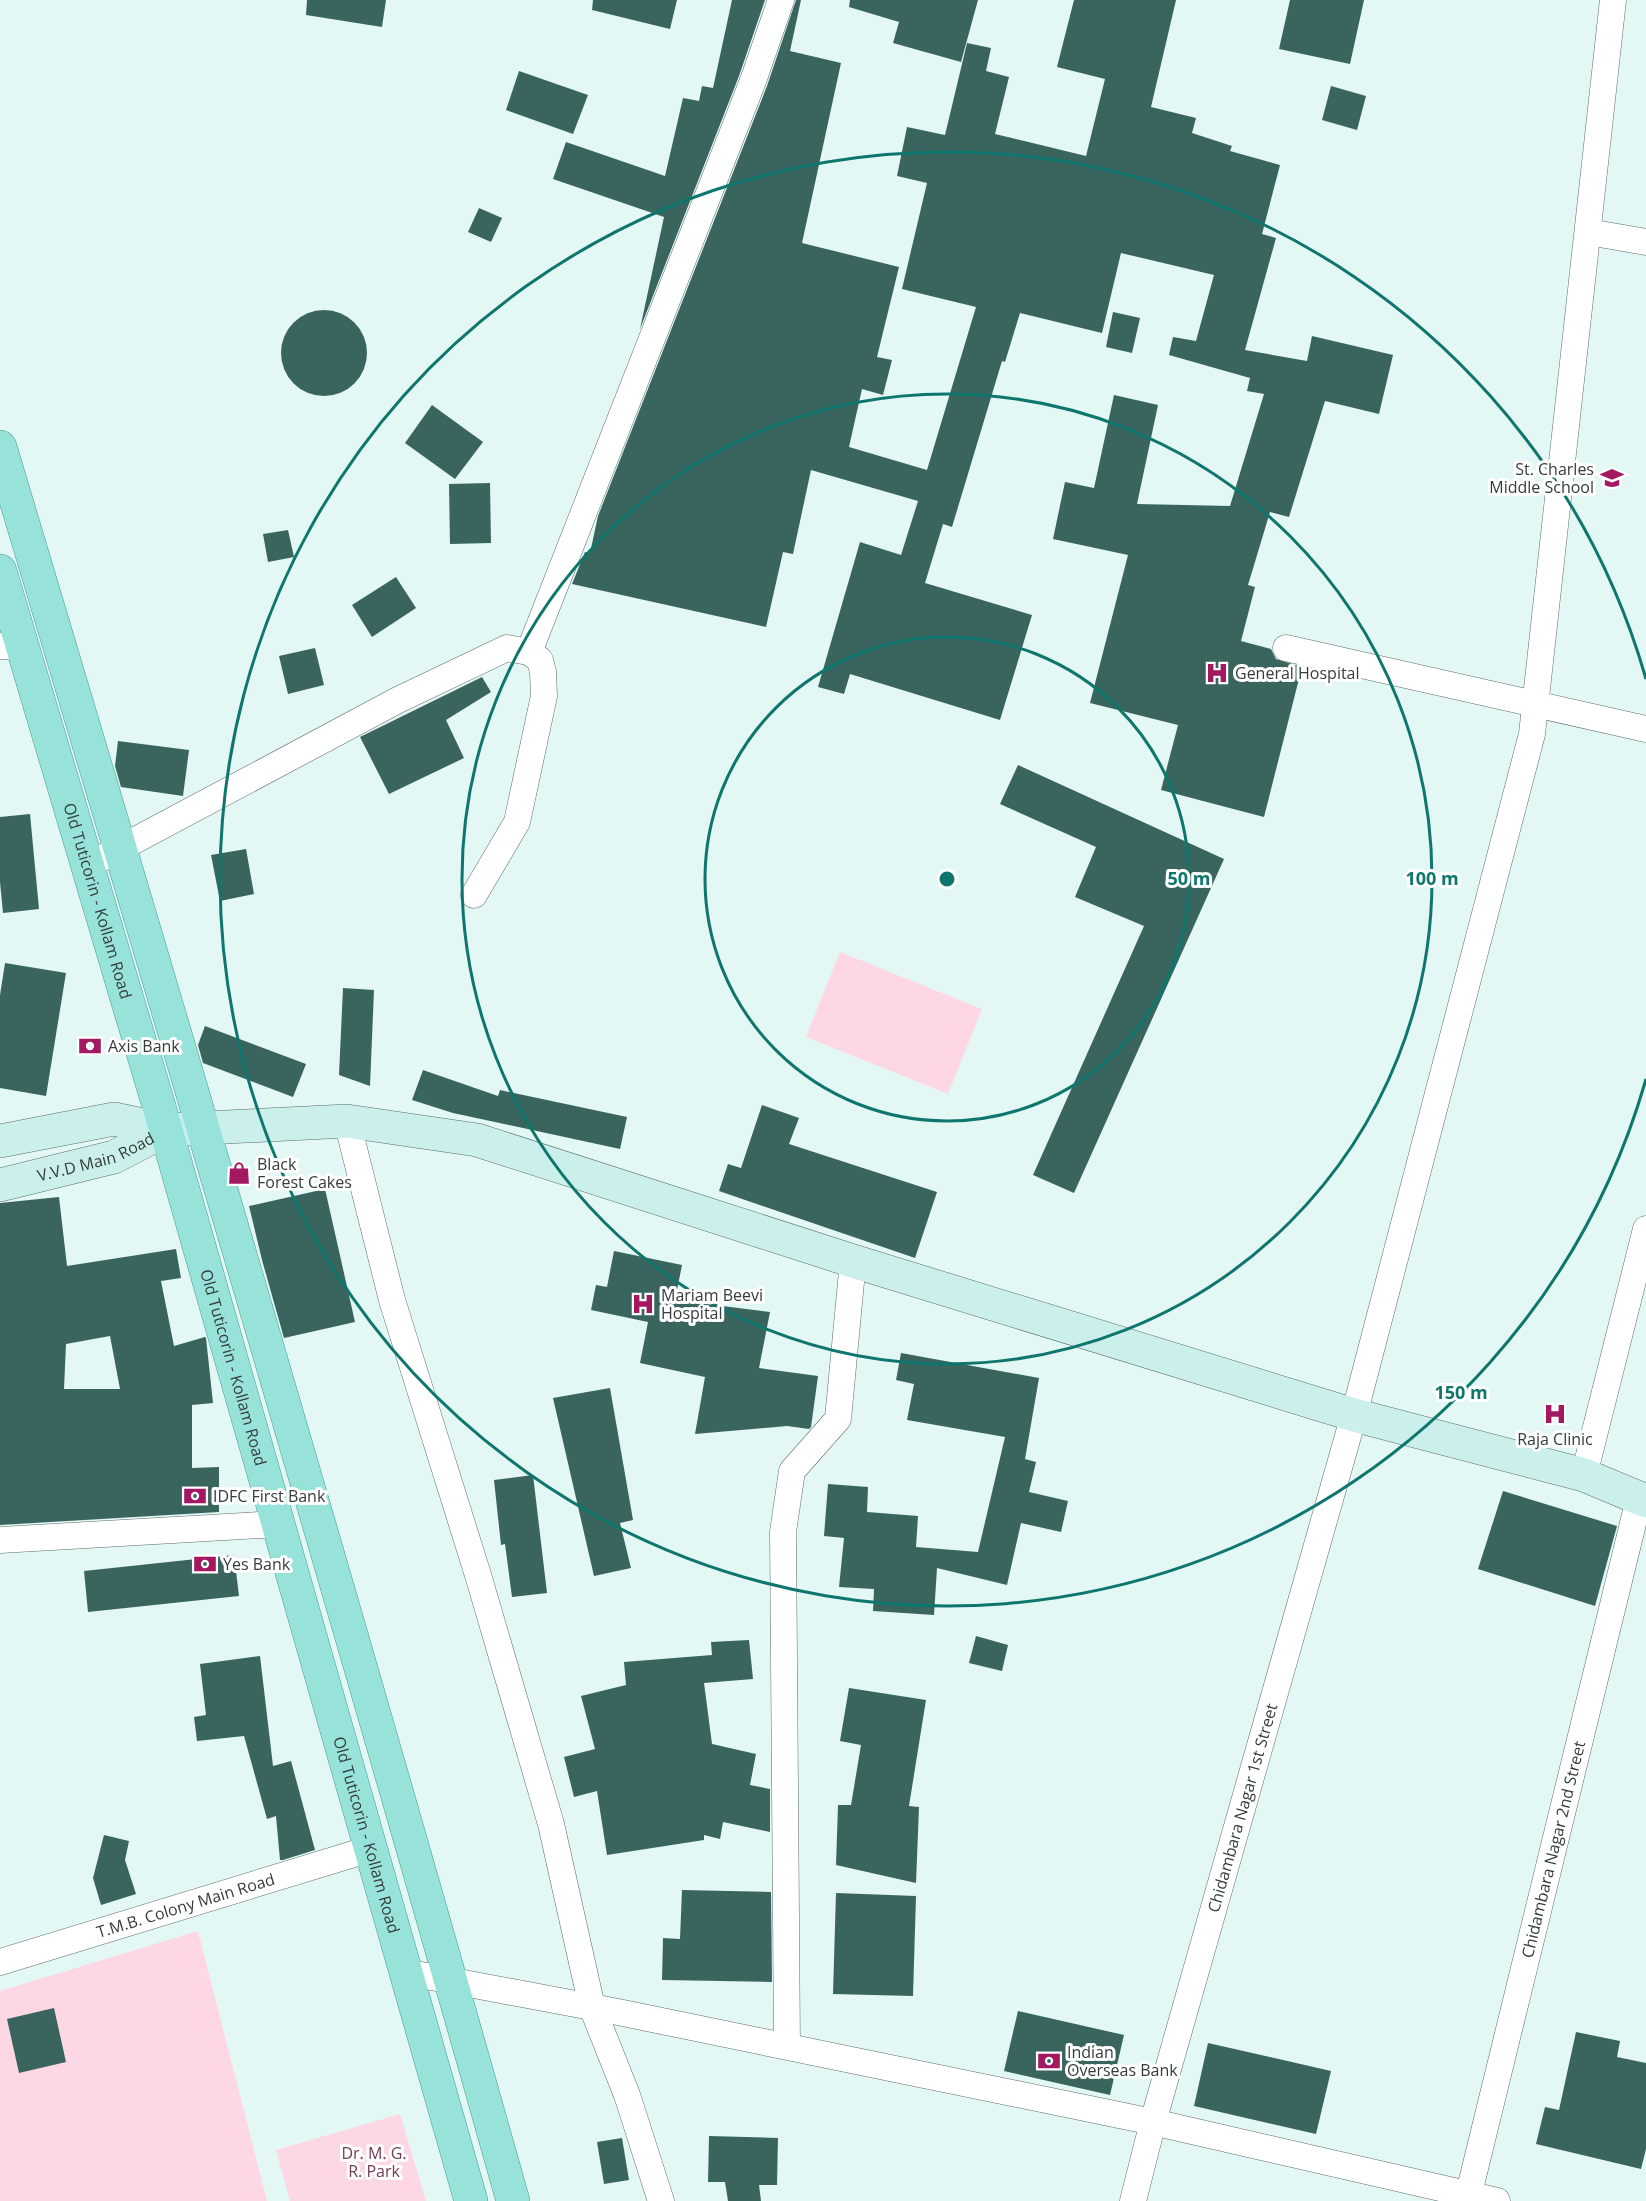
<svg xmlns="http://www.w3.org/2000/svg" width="1646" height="2201" viewBox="0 0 1646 2201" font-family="'Open Sans',sans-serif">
  <rect width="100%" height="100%" fill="#e3f7f4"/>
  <g fill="#fed7e4">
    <polygon points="840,952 982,1009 948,1094 806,1037"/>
    <polygon points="198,1931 267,2201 0,2201 0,1991"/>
    <polygon points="400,2114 426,2201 290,2201 276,2150"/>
  </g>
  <g fill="#3a655f" fill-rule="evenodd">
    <polygon points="307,0 386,0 382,27 306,15"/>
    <polygon points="593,0 677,0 670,29 592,10"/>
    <polygon points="732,0 765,0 739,76 640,329 664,217 553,179 566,142 665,176 683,98 699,101 702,86 713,88"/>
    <polygon points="796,0 801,0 790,51 841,63 802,243 899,267 877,357 892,360 883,395 862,389 849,447 927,470 976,307 902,289 927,183 897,176 907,127 945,135 967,43 991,48 986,71 1009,77 995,134 1086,156 1105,79 1057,67 1074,0 1176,0 1151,107 1196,118 1192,133 1232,146 1230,151 1280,165 1262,234 1276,238 1245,350 1307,361 1312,336 1393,355 1379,414 1325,401 1289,517 1270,512 1248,585 1255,587 1241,641 1271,649 1276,659 1302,667 1264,817 1161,790 1178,725 1090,703 1128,555 1053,539 1065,482 1094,488 1114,395 1158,405 1137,504 1230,506 1264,394 1247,391 1250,378 1169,355 1173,337 1196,341 1214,275 1121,253 1102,333 1020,313 1005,362 1002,361 952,527 943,524 925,583 1032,615 1000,720 850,674 844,694 818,687 860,542 901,555 918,501 811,470 793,554 783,552 766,627 572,584 585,552 590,553 598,516 767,86"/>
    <polygon points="850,0 978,0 961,62 893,43 899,22 849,7"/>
    <polygon points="1290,0 1364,0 1350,64 1279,49"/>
    <polygon points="519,71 588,95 573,134 506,110"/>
    <polygon points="1331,86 1366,96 1357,130 1322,120"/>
    <polygon points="479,208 502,218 491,242 468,232"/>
    <circle cx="324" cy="353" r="43"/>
    <polygon points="1113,312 1140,318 1132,353 1106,347"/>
    <polygon points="432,405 483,442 455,479 405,443"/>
    <polygon points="490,483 491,543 450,544 449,484"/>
    <polygon points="288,530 294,557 268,562 263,534"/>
    <polygon points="396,577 416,608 372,637 352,605"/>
    <polygon points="315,648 324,685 288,694 279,656"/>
    <polygon points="482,677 491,692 446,720 464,758 389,794 360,737"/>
    <polygon points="118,741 189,750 183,796 121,787 115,766"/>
    <polygon points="1018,765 1224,859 1074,1193 1033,1175 1144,926 1075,897 1096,847 1000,804"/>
    <polygon points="30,814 39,909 3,913 0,882 0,817"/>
    <polygon points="246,849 254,894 220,901 211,855"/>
    <polygon points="5,963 66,973 46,1096 0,1088 0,995"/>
    <polygon points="343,988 374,990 370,1086 339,1075"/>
    <polygon points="205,1026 306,1064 293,1097 203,1063 198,1045"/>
    <polygon points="423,1070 498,1096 500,1090 627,1117 620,1149 453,1113 412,1100"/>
    <polygon points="762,1105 799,1118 789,1144 937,1192 915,1258 719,1191 728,1164 741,1168"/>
    <polygon points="325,1189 355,1322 284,1338 262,1260 249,1206"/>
    <path d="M 59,1197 L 67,1266 L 176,1249 L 181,1278 L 161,1281 L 174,1346 L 205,1337 L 206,1338 L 213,1403 L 192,1405 L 192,1468 L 219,1467 L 219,1512 L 0,1525 L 0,1203 ZM 110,1336 L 120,1389 L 64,1389 L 66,1344 Z"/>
    <polygon points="614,1251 682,1265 675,1300 770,1312 759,1368 818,1376 811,1427 809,1429 787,1426 695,1434 705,1377 640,1363 648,1322 591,1310 596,1285 607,1287"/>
    <polygon points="901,1353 1039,1378 1025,1459 1036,1462 1029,1492 1068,1501 1061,1532 1021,1523 1007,1585 937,1568 934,1615 873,1611 874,1589 839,1587 844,1538 824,1536 828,1484 868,1487 867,1512 918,1516 916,1547 978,1552 1005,1437 907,1420 914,1384 896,1380"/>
    <polygon points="610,1388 633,1520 620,1523 631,1568 594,1576 553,1398"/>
    <polygon points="533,1475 547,1593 512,1597 505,1544 501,1545 494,1480"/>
    <polygon points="1503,1491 1617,1526 1595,1606 1478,1569"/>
    <polygon points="234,1555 239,1596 88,1612 84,1571"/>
    <polygon points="976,1636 1008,1645 1002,1671 969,1663"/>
    <polygon points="749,1640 753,1679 704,1683 712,1744 756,1754 750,1785 770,1789 770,1832 723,1822 720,1839 704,1835 704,1840 607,1855 597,1791 574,1797 564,1757 595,1749 581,1696 626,1685 624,1662 712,1655 711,1642"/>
    <polygon points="260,1656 273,1766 291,1761 315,1850 283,1860 280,1860 276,1816 267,1819 244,1736 197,1741 194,1717 206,1715 200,1664"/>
    <polygon points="849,1688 926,1700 909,1806 919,1807 916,1883 836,1865 838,1805 851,1805 861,1745 840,1741"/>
    <polygon points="104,1835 129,1841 125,1860 136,1894 101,1905 93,1878"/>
    <polygon points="682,1890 771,1892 772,1982 662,1980 663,1938 680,1939"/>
    <polygon points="836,1893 916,1896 913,1996 833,1994"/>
    <polygon points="54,2008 66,2062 19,2073 7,2019"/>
    <polygon points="1018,2011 1124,2035 1110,2095 1004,2071"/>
    <polygon points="1576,2032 1620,2041 1617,2057 1646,2063 1646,2149 1641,2169 1536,2144 1545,2107 1559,2110"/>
    <polygon points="1208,2043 1331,2071 1316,2134 1194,2106"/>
    <polygon points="709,2136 778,2138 777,2185 759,2185 761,2201 728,2201 725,2182 708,2182"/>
    <polygon points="622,2138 629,2180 604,2184 597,2142"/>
  </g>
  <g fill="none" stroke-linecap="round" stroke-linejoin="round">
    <g stroke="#5c6d6b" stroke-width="27">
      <g id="minor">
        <polyline points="1588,232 1646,242"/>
        <polyline points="0,646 23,647"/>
        <polyline points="1286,648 1646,729"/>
        <polyline points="529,652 753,81 781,0"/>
        <polyline points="87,866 398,700 507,648 529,652 540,660 543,672 544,696 517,822 474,895"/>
        <polyline points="347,1121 392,1300 478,1575 551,1824 592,2007 627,2095 661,2201"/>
        <polyline points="1584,1475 1646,1229"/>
        <polyline points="0,1540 278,1524"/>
        <path id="s1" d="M 0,1962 L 370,1849"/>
        <polyline points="405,1972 618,2012 1153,2122 1497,2201"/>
        <polyline points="787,2046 783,1532 792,1471 838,1419 853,1261"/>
        <path id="s2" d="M 1133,2201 L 1153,2122 L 1354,1415 L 1532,734 L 1613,0"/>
        <path id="s3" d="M 1467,2201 L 1639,1499"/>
      </g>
    </g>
    <g stroke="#5c6d6b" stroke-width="34">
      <g id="secondary">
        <polyline points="0,1141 114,1119 166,1130 347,1121 477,1140 853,1261 1354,1415 1584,1475 1646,1501"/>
        <path id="s4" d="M 0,1185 L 114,1157 L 166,1130"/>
      </g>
    </g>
    <g stroke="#489b91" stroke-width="34">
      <g id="primary">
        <path d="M 0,447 C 175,1030 348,1614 513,2201"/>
        <path id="s5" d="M 0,571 L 166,1130 L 471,2201"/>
      </g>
    </g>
    <use href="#minor" stroke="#fff" stroke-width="26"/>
    <use href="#secondary" stroke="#cbf0ec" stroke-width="33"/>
    <use href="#primary" stroke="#97e2d9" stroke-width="33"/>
  </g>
  <g fill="none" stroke="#0f766e" stroke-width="3">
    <circle cx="947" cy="879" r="242"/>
    <circle cx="947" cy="879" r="485"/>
    <path d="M1646 1079A727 727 0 1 1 1646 679"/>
  </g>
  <defs>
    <g id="school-bare" transform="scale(1.8)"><path d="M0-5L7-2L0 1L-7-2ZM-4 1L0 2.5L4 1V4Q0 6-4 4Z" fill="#a31861" stroke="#fff" stroke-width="2.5" paint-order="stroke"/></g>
    <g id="hospital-bare" transform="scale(1.8)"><path d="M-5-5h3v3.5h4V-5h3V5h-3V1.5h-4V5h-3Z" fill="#a31861" stroke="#fff" stroke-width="2.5" paint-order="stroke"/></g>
    <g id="bank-bare" transform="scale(1.8)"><path d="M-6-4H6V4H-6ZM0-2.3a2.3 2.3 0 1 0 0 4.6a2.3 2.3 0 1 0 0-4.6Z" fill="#a31861" stroke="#fff" stroke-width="2.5" paint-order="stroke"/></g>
    <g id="shop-bare" transform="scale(1.8)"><path d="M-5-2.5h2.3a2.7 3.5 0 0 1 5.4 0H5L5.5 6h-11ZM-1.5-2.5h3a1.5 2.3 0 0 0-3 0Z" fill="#a31861" stroke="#fff" stroke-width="2.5" paint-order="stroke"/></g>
  </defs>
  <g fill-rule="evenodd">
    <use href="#school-bare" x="1612" y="478"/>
    <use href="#hospital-bare" x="1217" y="673"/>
    <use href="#bank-bare" x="90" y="1046"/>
    <use href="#shop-bare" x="239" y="1173"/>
    <use href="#hospital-bare" x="643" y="1304"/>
    <use href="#hospital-bare" x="1555" y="1414"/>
    <use href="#bank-bare" x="195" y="1496"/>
    <use href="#bank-bare" x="205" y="1564"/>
    <use href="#bank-bare" x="1049" y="2061"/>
  </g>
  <g text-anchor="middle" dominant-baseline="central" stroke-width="6" stroke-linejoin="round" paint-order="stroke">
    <g font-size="16" fill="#353c3b" stroke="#fff" text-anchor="start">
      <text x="1594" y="469" text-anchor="end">St. Charles<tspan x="1594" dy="18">Middle School</tspan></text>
      <text x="1235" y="673">General Hospital</text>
      <text x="108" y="1046">Axis Bank</text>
      <text x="257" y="1164">Black<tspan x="257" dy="18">Forest Cakes</tspan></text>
      <text x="661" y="1295">Mariam Beevi<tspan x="661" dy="18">Hospital</tspan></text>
      <text x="1555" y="1439" text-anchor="middle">Raja Clinic</text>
      <text x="213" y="1496">IDFC First Bank</text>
      <text x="223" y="1564">Yes Bank</text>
      <text x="1067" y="2052">Indian<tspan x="1067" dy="18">Overseas Bank</tspan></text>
    </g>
    <g font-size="16" fill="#353c3b" stroke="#fff">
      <text stroke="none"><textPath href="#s5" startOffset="344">Old Tuticorin - Kollam Road</textPath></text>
      <text stroke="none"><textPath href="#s4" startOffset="100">V.V.D Main Road</textPath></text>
      <text stroke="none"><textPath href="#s5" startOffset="830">Old Tuticorin - Kollam Road</textPath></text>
      <text stroke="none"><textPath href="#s2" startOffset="408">Chidambara Nagar 1st Street</textPath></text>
      <text stroke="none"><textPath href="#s5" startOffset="1316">Old Tuticorin - Kollam Road</textPath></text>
      <text stroke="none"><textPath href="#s3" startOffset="362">Chidambara Nagar 2nd Street</textPath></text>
      <text stroke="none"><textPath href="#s1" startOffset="194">T.M.B. Colony Main Road</textPath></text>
    </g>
    <g font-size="16" fill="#723c51" stroke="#fff">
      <text x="374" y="2153">Dr. M. G.<tspan x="374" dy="18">R. Park</tspan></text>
    </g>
  </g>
  <circle cx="947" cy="879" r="9" fill="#0f766e" stroke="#fff" stroke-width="3"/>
  <g font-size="18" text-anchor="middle" font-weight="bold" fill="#0f766e" stroke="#fff" stroke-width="6" stroke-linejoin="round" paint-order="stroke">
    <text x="1189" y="885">50 m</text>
    <text x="1432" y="885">100 m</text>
    <text x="1461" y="1399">150 m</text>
  </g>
</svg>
